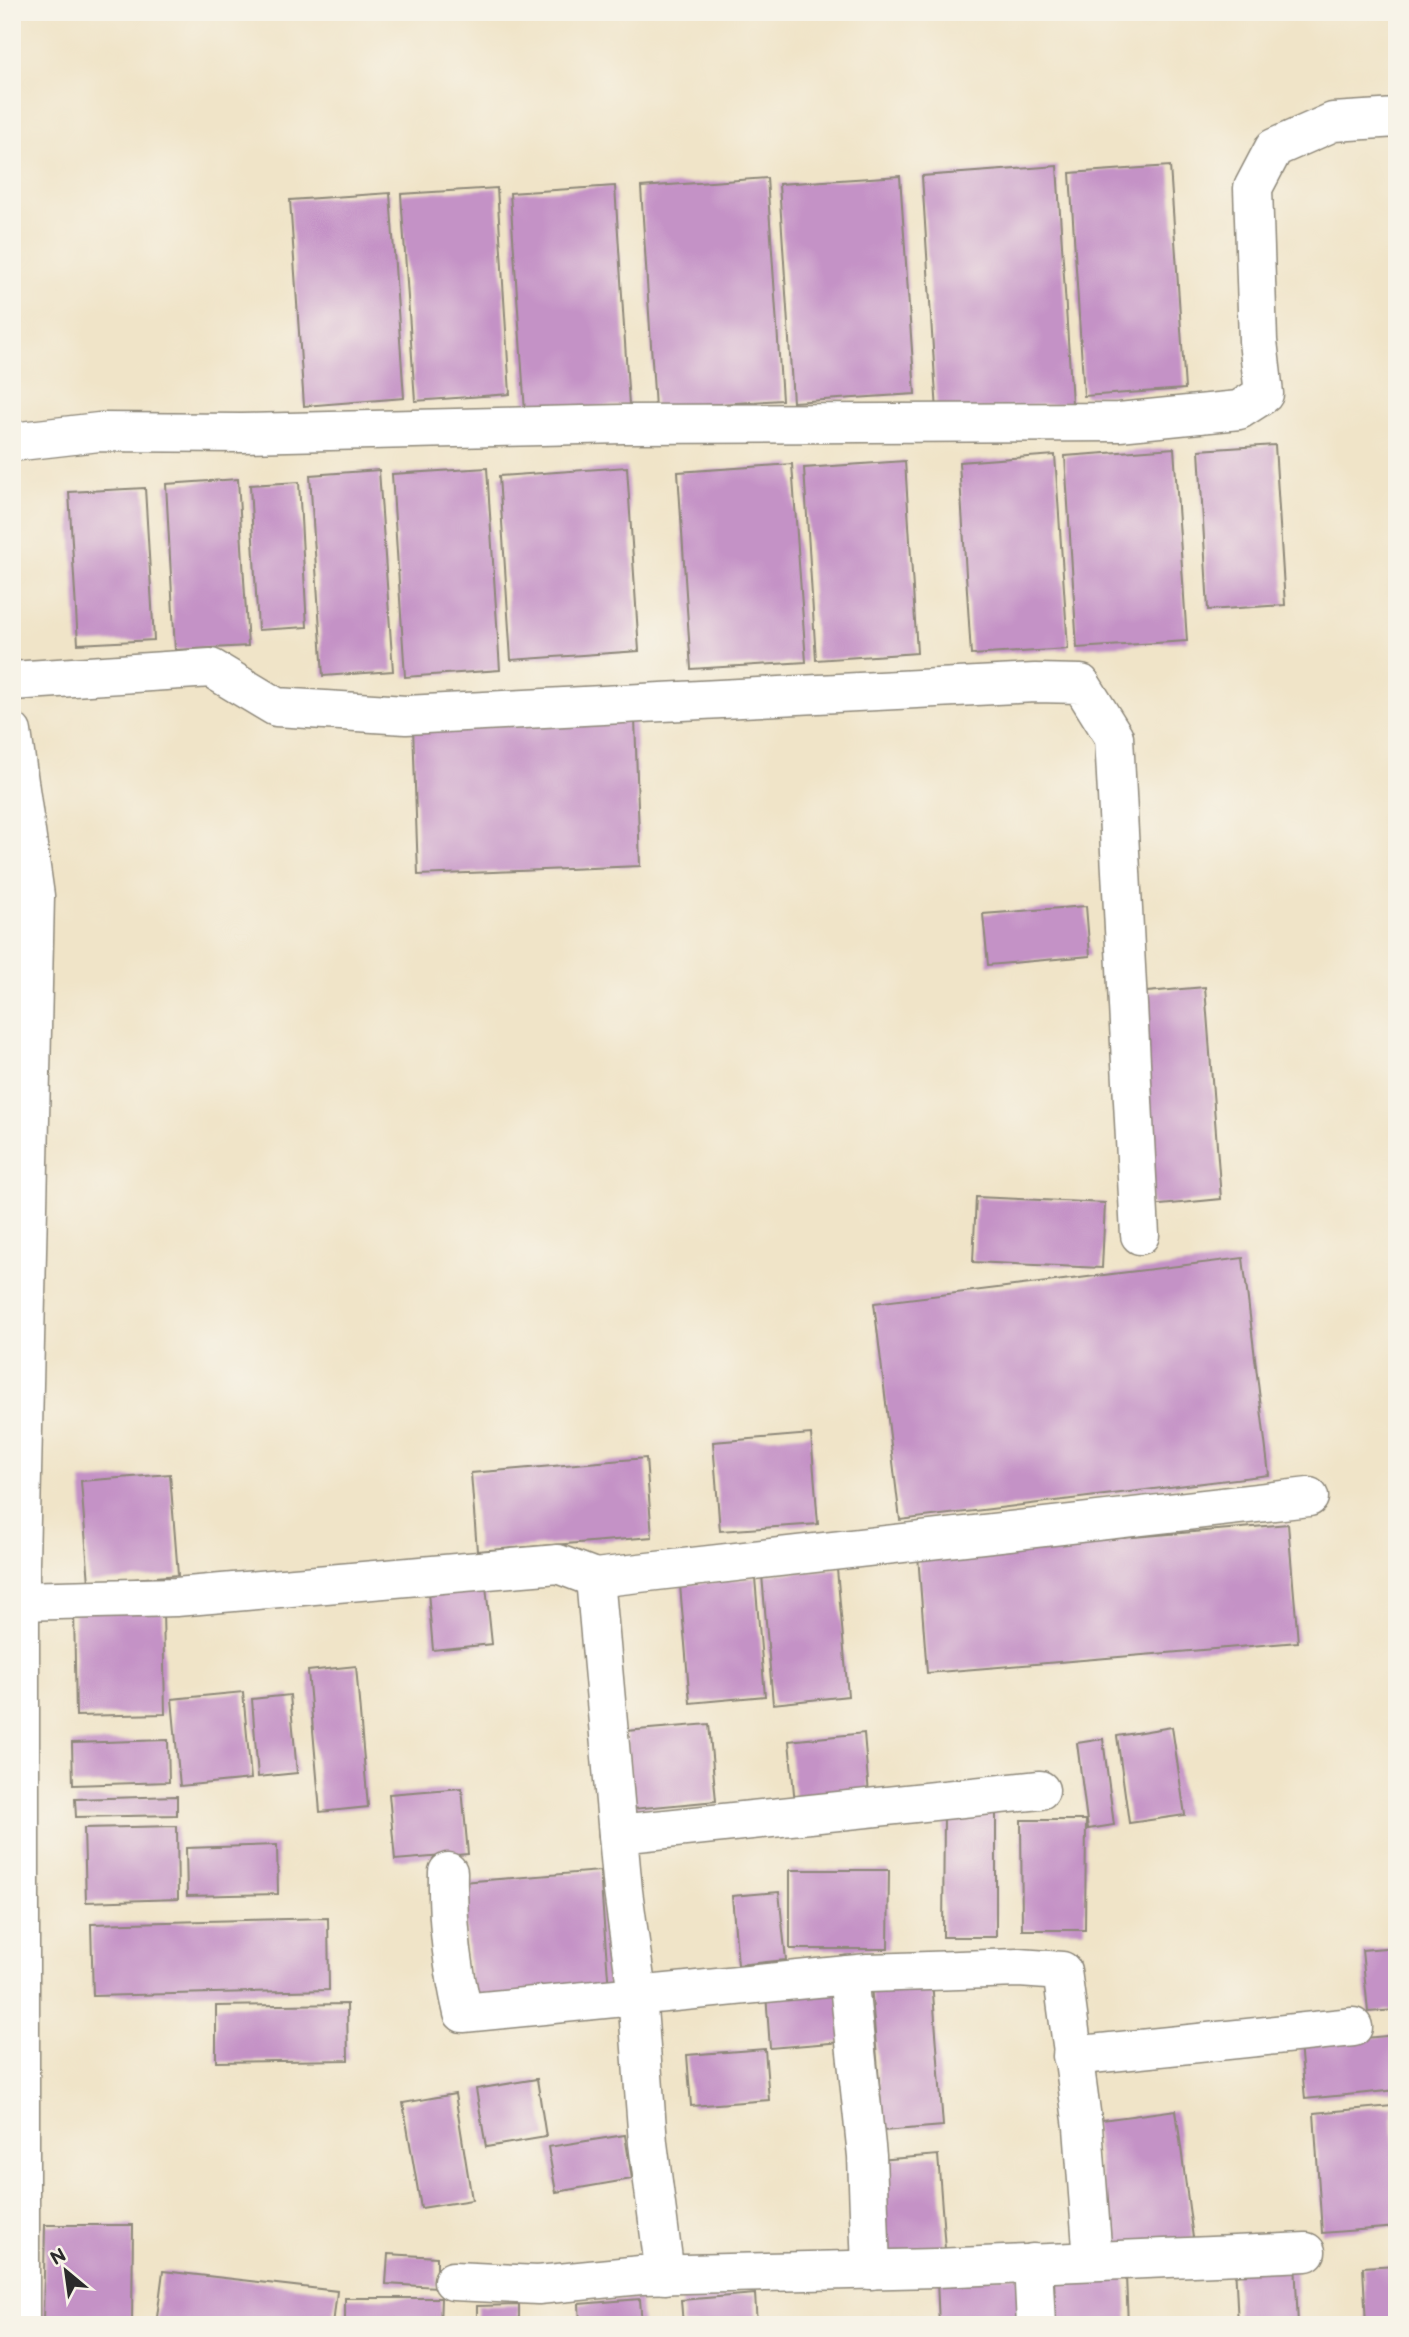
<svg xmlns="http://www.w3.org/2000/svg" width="1409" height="2337" viewBox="0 0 1409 2337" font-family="'Balsamiq Sans',sans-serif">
  <rect width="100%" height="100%" fill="#f7f3e8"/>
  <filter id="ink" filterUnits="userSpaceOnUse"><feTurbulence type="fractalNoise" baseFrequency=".0143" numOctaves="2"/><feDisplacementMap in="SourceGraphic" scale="14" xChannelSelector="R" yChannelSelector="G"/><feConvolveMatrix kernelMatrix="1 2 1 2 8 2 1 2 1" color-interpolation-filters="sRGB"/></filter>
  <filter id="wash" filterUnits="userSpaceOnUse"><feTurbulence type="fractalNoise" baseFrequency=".00686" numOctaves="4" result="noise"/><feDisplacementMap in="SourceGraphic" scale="28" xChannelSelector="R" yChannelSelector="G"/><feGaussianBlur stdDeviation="1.57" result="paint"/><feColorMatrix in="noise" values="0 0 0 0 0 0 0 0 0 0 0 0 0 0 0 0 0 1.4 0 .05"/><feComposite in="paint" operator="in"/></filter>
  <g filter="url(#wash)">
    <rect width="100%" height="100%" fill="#f0e4c8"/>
    <g id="blocks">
      <g fill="#c492c6">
        <polygon points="1057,166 1072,403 937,412 922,176"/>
        <polygon points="1170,166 1185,389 1084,396 1070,173"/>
        <polygon points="900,176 915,394 793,402 779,184"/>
        <polygon points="767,178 782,400 655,408 641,187"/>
        <polygon points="615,186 629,405 525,412 510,193"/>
        <polygon points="497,188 510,394 415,401 401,194"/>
        <polygon points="390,193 404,398 304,406 290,200"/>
        <polygon points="1275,445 1285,605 1208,610 1199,450"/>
        <polygon points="1174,448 1187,641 1077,648 1065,456"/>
        <polygon points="1055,455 1068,649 971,655 959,462"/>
        <polygon points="905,461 917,653 816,660 804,468"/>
        <polygon points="792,464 806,662 691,669 678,472"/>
        <polygon points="627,467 639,651 511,660 499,476"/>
        <polygon points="487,468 500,670 405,677 392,474"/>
        <polygon points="379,470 393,671 323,676 310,475"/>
        <polygon points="238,479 248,646 175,650 166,484"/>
        <polygon points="299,482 307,627 258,630 250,485"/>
        <polygon points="145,488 154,640 78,644 69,492"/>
        <polygon points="635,718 640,866 418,875 413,726"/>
        <polygon points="1086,906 1090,956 988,965 983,914"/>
        <polygon points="1205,987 1221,1199 1151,1206 1135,993"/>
        <polygon points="976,1197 1105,1203 1102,1268 973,1262"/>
        <polygon points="1243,1258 1269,1475 900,1520 874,1303"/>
        <polygon points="811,1434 818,1524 720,1531 713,1442"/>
        <polygon points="646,1458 652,1537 477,1551 471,1473"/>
        <polygon points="170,1474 178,1575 89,1583 81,1481"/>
        <polygon points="1288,1524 1298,1642 927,1673 918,1555"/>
        <polygon points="837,1569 848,1696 773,1704 762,1575"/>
        <polygon points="755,1578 765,1696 690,1703 680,1585"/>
        <polygon points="486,1586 492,1644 433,1650 428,1592"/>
        <polygon points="163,1609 165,1714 76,1716 74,1611"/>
        <polygon points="356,1666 368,1807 320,1812 308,1671"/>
        <polygon points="243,1692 251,1779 180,1786 172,1699"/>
        <polygon points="290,1695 297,1773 258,1777 252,1699"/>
        <polygon points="709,1724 716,1801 633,1809 626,1731"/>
        <polygon points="1172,1727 1185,1815 1129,1823 1117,1736"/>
        <polygon points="864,1733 870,1807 796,1814 789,1741"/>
        <polygon points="1103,1739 1114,1825 1088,1829 1077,1743"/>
        <polygon points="168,1740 169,1782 73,1785 72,1743"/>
        <polygon points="462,1788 468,1854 395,1860 389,1794"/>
        <polygon points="177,1796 177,1815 76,1817 75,1799"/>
        <polygon points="996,1810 996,1937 943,1937 944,1811"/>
        <polygon points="1021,1820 1086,1820 1085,1930 1022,1930"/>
        <polygon points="177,1826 178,1899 86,1902 84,1828"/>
        <polygon points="277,1845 278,1894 187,1896 186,1848"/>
        <polygon points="790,1870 889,1870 888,1949 790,1949"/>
        <polygon points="600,1871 609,1990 472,2001 462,1882"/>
        <polygon points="779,1892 786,1960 738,1965 732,1896"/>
        <polygon points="328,1918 329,1990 93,1996 91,1924"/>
        <polygon points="1397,1947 1397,2010 1368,2012 1362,1950"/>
        <polygon points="932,1980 943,2126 883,2131 871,1985"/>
        <polygon points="838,1989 842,2042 770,2048 766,1994"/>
        <polygon points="347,2004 348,2060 216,2062 216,2006"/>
        <polygon points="1397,2035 1397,2090 1305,2099 1300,2044"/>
        <polygon points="765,2049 769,2100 691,2106 687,2055"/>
        <polygon points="537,2079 546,2137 486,2147 476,2089"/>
        <polygon points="455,2094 472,2200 421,2208 403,2103"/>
        <polygon points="1392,2106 1397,2227 1322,2233 1314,2113"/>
        <polygon points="1176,2110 1193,2238 1110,2248 1094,2121"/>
        <polygon points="625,2135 632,2179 556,2192 548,2147"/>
        <polygon points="938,2155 945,2249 885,2254 879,2160"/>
        <polygon points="45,2225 133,2225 132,2324 43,2322"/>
        <polygon points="388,2254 437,2257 437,2287 386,2284"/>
        <polygon points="1295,2260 1298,2325 1238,2325 1235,2263"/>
        <polygon points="1397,2265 1397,2325 1366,2325 1363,2267"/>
        <polygon points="163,2271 337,2291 333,2325 156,2325"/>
        <polygon points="1025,2275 1027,2325 939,2325 937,2280"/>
        <polygon points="1126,2276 1128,2325 1056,2325 1054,2280"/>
        <polygon points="755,2294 757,2325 683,2325 681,2300"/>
        <polygon points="345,2298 441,2298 440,2325 345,2325"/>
        <polygon points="640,2299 642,2325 580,2325 579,2304"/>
        <polygon points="519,2305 519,2325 477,2325 477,2306"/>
      </g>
    </g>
  </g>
  <g filter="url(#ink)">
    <use href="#blocks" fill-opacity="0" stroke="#8e887a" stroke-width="2"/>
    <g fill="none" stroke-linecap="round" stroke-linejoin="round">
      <g stroke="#8e887a" stroke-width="41">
        <g id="minor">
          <polyline points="12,442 99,432 242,433 623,424 1119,422 1239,410 1264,394 1258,341 1253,188 1274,148 1333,122 1397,118"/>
          <polyline points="12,681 211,668 276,707 406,715 1035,683 1081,684 1114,737 1140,1235"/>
          <polyline points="595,1578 623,1891 637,1994 648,2143 665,2275"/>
          <polyline points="19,1601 176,1597 558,1564 595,1578 1309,1497"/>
          <polyline points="618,1834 1040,1790"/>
          <path d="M 448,1872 C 447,1921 452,1966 463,2013 L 868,1973 L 1019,1968 L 1062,1971 L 1083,2127 L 1093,2260"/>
          <polyline points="848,1975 867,2156 871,2270"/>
          <polyline points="1072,2056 1353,2027"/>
          <polyline points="1033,2263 1036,2325"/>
          <polyline points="453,2281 538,2285 641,2275 936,2268 1306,2252"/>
        </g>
      </g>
      <g stroke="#8e887a" stroke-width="41">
        <polyline id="tertiary" points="12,732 35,896 20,1562 20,2325"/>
      </g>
      <use href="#minor" stroke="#fff" stroke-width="38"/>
      <use href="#tertiary" stroke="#fff" stroke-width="38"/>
    </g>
  </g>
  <rect width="1409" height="2337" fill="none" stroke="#f7f3e8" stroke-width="42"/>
  <g transform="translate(66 2271) rotate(331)" stroke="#f7f3e8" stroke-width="5" paint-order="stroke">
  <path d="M0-5L12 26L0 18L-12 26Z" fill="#2b2b2b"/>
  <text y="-10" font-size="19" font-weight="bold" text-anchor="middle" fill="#2b2b2b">N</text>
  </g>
</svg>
